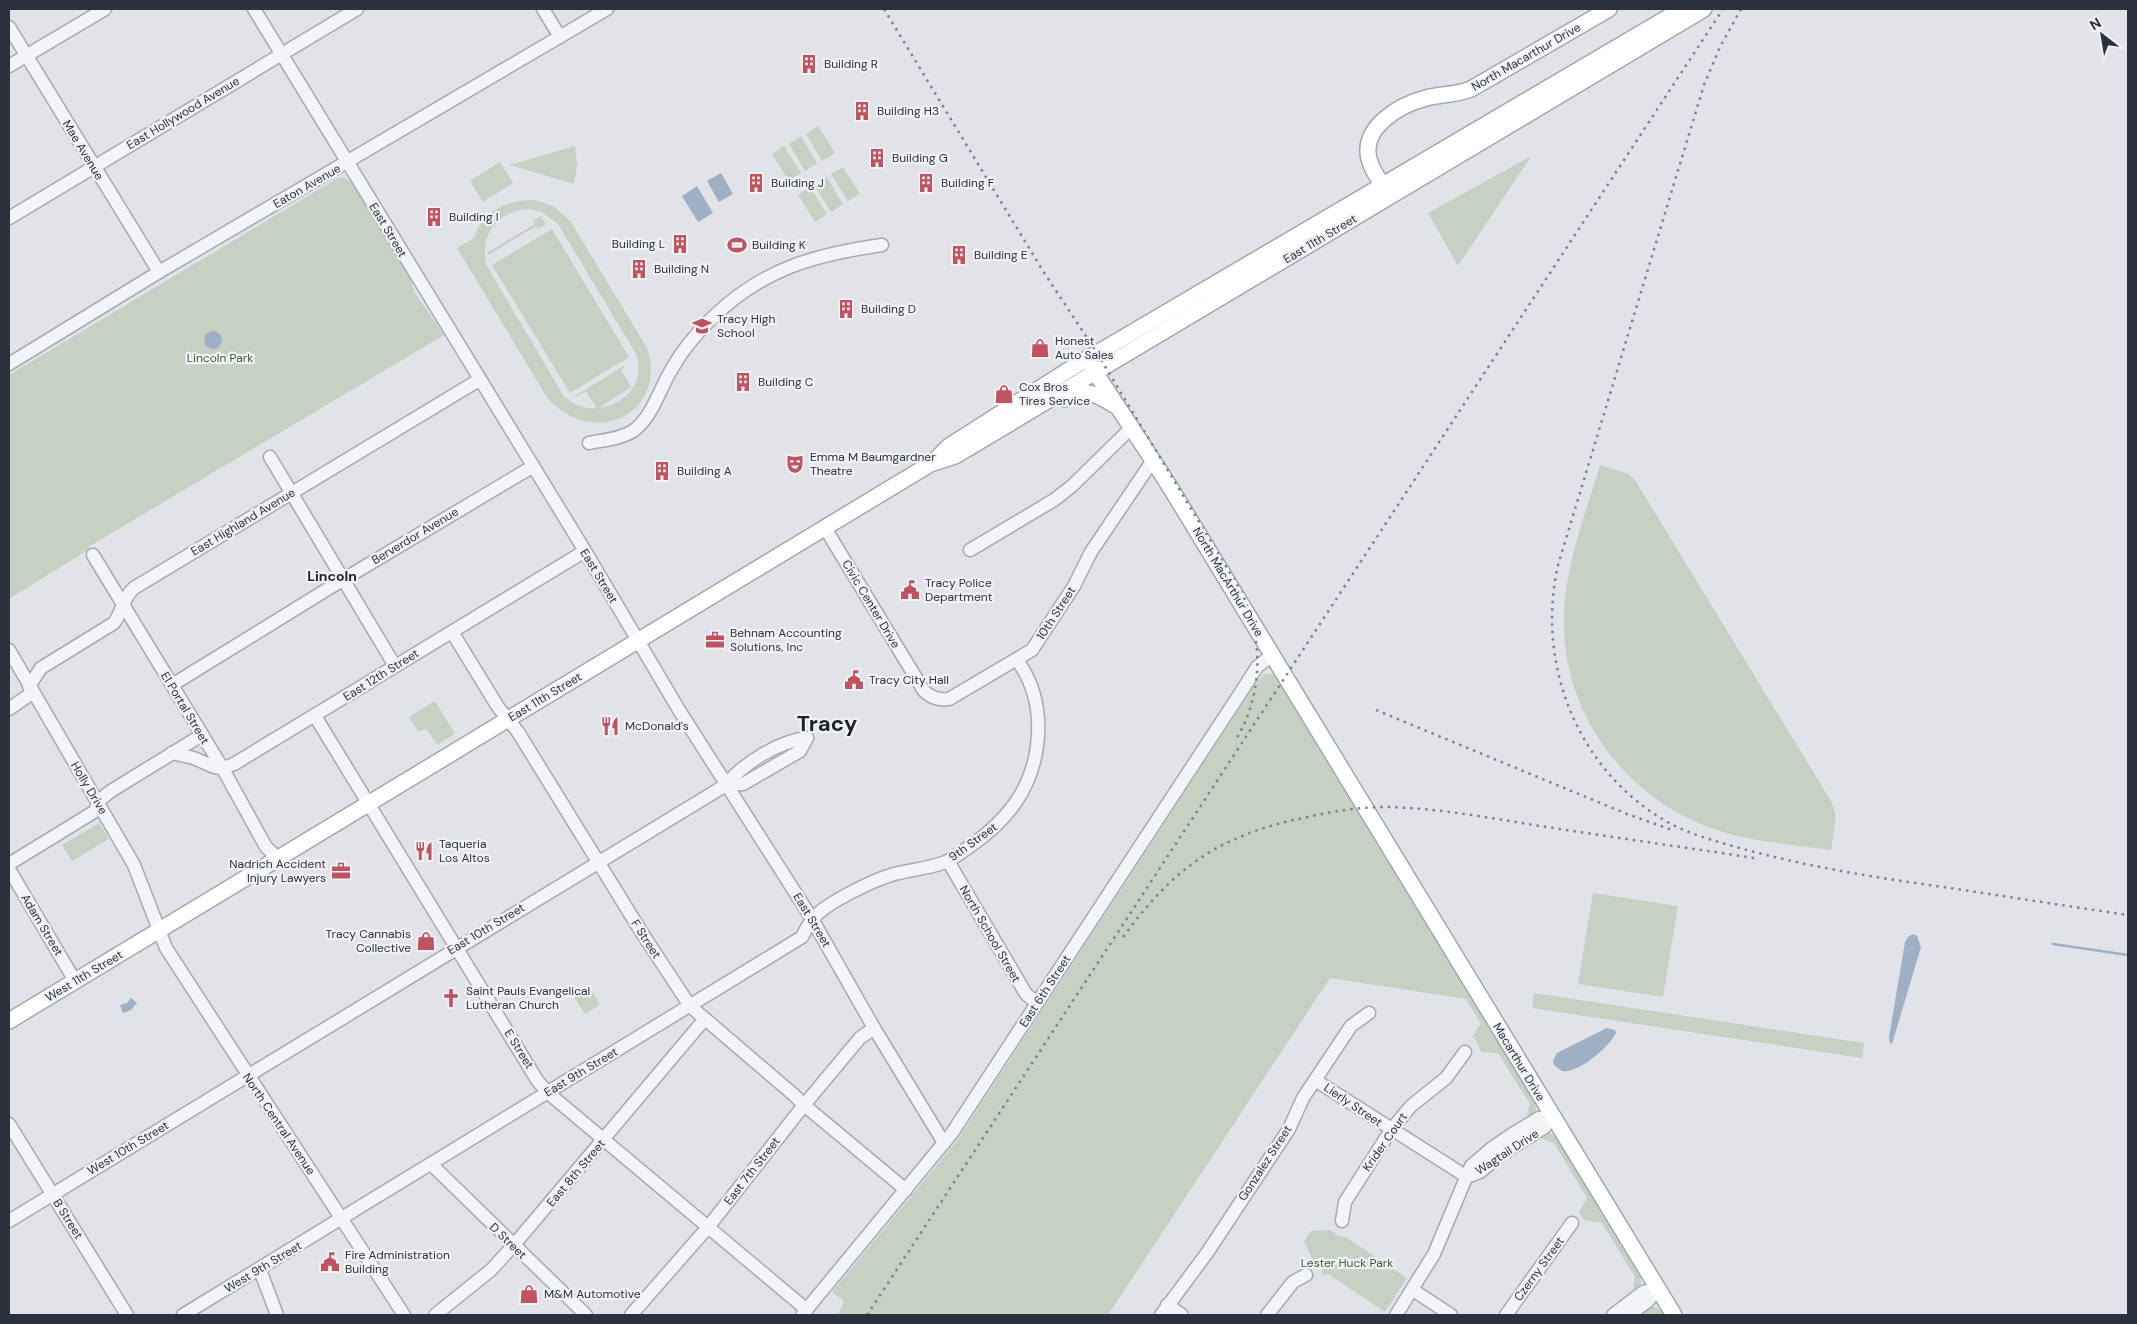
<svg xmlns="http://www.w3.org/2000/svg" width="2137" height="1324" viewBox="0 0 2137 1324" font-family="'DM Sans',sans-serif">
  <rect width="100%" height="100%" fill="#e1e3e8"/>
  <g fill="#c6d1c3" fill-rule="evenodd">
    <polygon points="818,126 835,153 822,161 806,134"/>
    <polygon points="801,136 817,163 805,171 789,144"/>
    <polygon points="575,146 577,165 574,184 510,165 511,163 513,164"/>
    <polygon points="784,146 801,173 789,181 772,154"/>
    <polygon points="1529,157 1530,158 1458,266 1428,213"/>
    <polygon points="500,162 513,183 483,202 470,181"/>
    <polygon points="843,167 860,194 848,201 831,174"/>
    <polygon points="343,177 352,183 410,278 415,293 444,335 90,546 88,550 9,599 9,375 336,179"/>
    <polygon points="827,177 843,204 831,212 814,185"/>
    <polygon points="810,187 827,214 815,222 798,195"/>
    <path d="M 535,200 L 555,207 L 571,222 L 647,348 C 668,414 594,449 548,399 L 457,248 L 474,238 C 483,210 508,199 535,200 ZM 529,209 L 542,212 L 558,224 L 636,354 C 652,397 593,427 563,395 L 487,266 C 478,236 498,210 529,209 Z"/>
    <polygon points="541,216 546,224 538,229 536,226 488,255 487,253 535,224 533,221"/>
    <polygon points="552,229 629,357 570,393 492,265"/>
    <polygon points="624,366 624,368 621,370 631,387 597,409 586,391 576,397 575,396"/>
    <path d="M 1600,465 L 1629,474 L 1635,480 L 1831,801 L 1836,816 L 1831,850 C 1791,844 1747,842 1708,827 C 1612,790 1551,693 1566,590 C 1572,547 1588,506 1600,465 Z"/>
    <path d="M 1264,674 L 1273,674 L 1277,679 L 1535,1103 C 1537,1110 1536,1113 1531,1118 L 1527,1114 L 1530,1104 L 1498,1053 L 1481,1052 L 1477,1042 L 1472,1037 L 1481,1024 L 1466,999 L 1330,978 L 1108,1315 L 838,1315 L 844,1301 L 832,1292 L 956,1142 L 1254,686 Z"/>
    <polygon points="435,701 455,734 437,745 426,729 418,731 409,717"/>
    <polygon points="99,823 109,839 72,861 62,845"/>
    <polygon points="1593,893 1678,906 1663,997 1578,984"/>
    <polygon points="585,988 594,994 599,1003 598,1006 585,1014 573,995"/>
    <polygon points="1534,993 1864,1043 1862,1058 1532,1008"/>
    <polygon points="1546,1133 1552,1134 1558,1140 1640,1275 1641,1284 1637,1291 1633,1286 1635,1277 1602,1223 1584,1220 1579,1212 1587,1198 1554,1143 1544,1140 1542,1135"/>
    <polygon points="1331,1230 1338,1236 1346,1237 1407,1278 1385,1312 1328,1274 1323,1275 1320,1266 1313,1260 1304,1241 1311,1231"/>
    <polygon points="1651,1306 1660,1309 1665,1315 1636,1315"/>
  </g>
  <g fill="#a0b0c4">
    <polygon points="721,173 733,194 719,202 707,181"/>
    <polygon points="697,186 713,213 698,222 682,196"/>
    <circle cx="213" cy="340" r="9"/>
    <polygon points="1913,934 1917,936 1921,947 1892,1044 1890,1043 1889,1037 1905,942 1908,937"/>
    <polygon points="131,998 137,1003 131,1010 123,1013 120,1005 127,1003"/>
    <path d="M 1607,1028 L 1615,1030 L 1616,1033 C 1609,1047 1578,1074 1562,1071 L 1554,1065 L 1553,1061 L 1557,1053 Z"/>
  </g>
  <g fill="none" stroke-linecap="round" stroke-linejoin="round">
    <polyline stroke="#a0b0c4" stroke-width="2.5" points="2053,944 2128,955"/>
    <g stroke="#a7aab1" stroke-width="15">
      <g id="minor">
        <polyline points="254,9 585,551 679,710 812,919 874,1028 944,1143"/>
        <polyline points="543,9 560,37"/>
        <polyline points="9,27 159,272"/>
        <polyline points="9,66 105,9"/>
        <polyline points="9,218 357,9"/>
        <polyline points="9,364 159,272 607,9"/>
        <path d="M 589,443 C 604,440 620,439 633,431 C 653,417 660,387 673,367 C 683,349 697,333 711,319 C 762,269 813,255 882,245"/>
        <polyline points="270,457 395,666"/>
        <path d="M 825,528 L 924,691 C 932,698 938,700 949,699 L 1032,650 L 1074,586 L 1091,552 L 1153,460"/>
        <polyline points="970,550 1054,500 1072,486 1131,428"/>
        <polyline points="93,555 223,769 266,847 278,858"/>
        <polyline points="452,632 498,707 518,732 642,933 690,1006 794,1095 804,1105 906,1190"/>
        <polyline points="9,650 134,865 166,948 404,1315"/>
        <polyline points="172,685 344,579 532,467"/>
        <path d="M 9,709 L 32,693 L 29,686 L 41,668 L 114,623 C 122,612 124,596 134,588 L 479,380"/>
        <polyline points="315,716 537,1080 547,1092 807,1310"/>
        <path d="M 172,753 C 180,755 189,756 196,759 C 214,766 215,772 234,764 L 585,551"/>
        <polyline points="726,785 743,784 800,751 807,738"/>
        <polyline points="948,861 1026,994 1037,1003"/>
        <polyline points="9,864 97,810 97,802 111,791 202,735"/>
        <polyline points="9,869 75,981"/>
        <polyline points="1315,1080 1467,1177"/>
        <polyline points="9,1124 127,1315"/>
        <polyline points="431,1164 586,1315"/>
        <polyline points="1467,1177 1480,1172 1500,1155 1545,1127 1552,1116"/>
        <path d="M 9,1221 L 726,785 C 743,763 780,741 807,738"/>
        <polyline points="1342,1221 1345,1202 1391,1130 1411,1106 1446,1078 1465,1052"/>
        <polyline points="260,1270 277,1315"/>
        <polyline points="1413,1290 1451,1315"/>
        <polyline points="1167,1305 1182,1315"/>
        <path d="M 183,1315 L 802,937 C 805,931 808,925 812,920 C 823,904 872,881 891,875 C 908,870 926,869 943,863 C 952,860 960,853 969,847 C 1005,822 1031,792 1037,746 C 1041,715 1036,686 1017,660"/>
        <polyline points="435,1315 491,1270 513,1246 704,1020"/>
        <polyline points="631,1315 709,1226 804,1105 860,1038 874,1028"/>
        <polyline points="802,1315 952,1133 1243,689 1257,667 1272,655"/>
        <polyline points="1161,1315 1207,1253 1289,1129 1303,1098 1351,1026 1369,1013"/>
        <polyline points="1267,1315 1293,1282 1306,1275"/>
        <polyline points="1396,1315 1434,1254 1471,1166 1492,1148 1511,1135 1539,1118 1552,1116"/>
        <polyline points="1506,1315 1572,1223"/>
        <polyline points="1613,1315 1643,1292 1658,1288"/>
        <polyline points="1629,1315 1648,1301 1658,1288"/>
      </g>
    </g>
    <g stroke="#a1a8b2" stroke-width="18">
      <g id="major">
        <path d="M 1387,192 C 1382,183 1373,173 1370,162 C 1358,129 1399,105 1426,98 C 1441,94 1456,95 1471,89 L 1609,9"/>
        <path d="M 1087,359 C 1115,404 1145,447 1173,492 L 1674,1315"/>
        <path d="M 1065,399 C 1084,387 1097,394 1114,405"/>
        <polyline points="933,463 955,456 1704,9"/>
        <polyline points="9,1021 922,469 932,463 949,446 1070,369 1682,9"/>
      </g>
    </g>
    <use href="#minor" stroke="#f3f4f7" stroke-width="12"/>
    <use href="#major" stroke="#fff" stroke-width="15"/>
    <g stroke="#7c8390" stroke-width="2.5" stroke-dasharray="2.5 5" stroke-linecap="butt">
      <path d="M 884,9 L 1043,271 L 1097,353 L 1242,593 C 1264,641 1263,696 1235,741"/>
      <path d="M 1741,9 L 1720,47 L 1704,85 L 1558,565 C 1535,667 1580,776 1673,825 C 1695,836 1719,842 1743,849 C 1795,863 1848,873 1902,881 C 1978,892 2053,904 2128,915"/>
      <polyline points="1376,710 1627,814 1675,831"/>
      <path d="M 1123,937 C 1175,866 1221,834 1308,817 C 1333,811 1360,807 1386,807 C 1438,808 1490,818 1540,826 C 1611,837 1683,847 1754,858"/>
      <polyline points="867,1315 1723,9"/>
    </g>
  </g>
  <defs>
    <g id="building-bare" transform="scale(1.5)"><path d="M-4-6H4V6H1V3H-1V6H-4ZM-2.5-4.3h1.7v1.8h-1.7ZM.8-4.3h1.7v1.8H.8ZM-2.5-1h1.7V.8h-1.7ZM.8-1h1.7V.8H.8Z" fill="#bf5460" stroke="#f0f2f5" stroke-width="2.5" paint-order="stroke"/></g>
    <g id="stadium-bare" transform="scale(1.5)"><path d="M0-5a6.5 5 0 1 0 0 10a6.5 5 0 1 0 0-10ZM-3.5-1.8h7v3.6h-7Z" fill="#bf5460" stroke="#f0f2f5" stroke-width="2.5" paint-order="stroke"/></g>
    <g id="school-bare" transform="scale(1.5)"><path d="M0-5L7-2L0 1L-7-2ZM-4 1L0 2.5L4 1V4Q0 6-4 4Z" fill="#bf5460" stroke="#f0f2f5" stroke-width="2.5" paint-order="stroke"/></g>
    <g id="shop-bare" transform="scale(1.5)"><path d="M-5-2.5h2.3a2.7 3.5 0 0 1 5.4 0H5L5.5 6h-11ZM-1.5-2.5h3a1.5 2.3 0 0 0-3 0Z" fill="#bf5460" stroke="#f0f2f5" stroke-width="2.5" paint-order="stroke"/></g>
    <g id="theatre-bare" transform="scale(1.5)"><path d="M-5-5.5Q0-4 5-5.5V0Q5 5 0 6Q-5 5-5 0ZM-3.3-2.5H-1v1.5H-3.3ZM1-2.5H3.3v1.5H1ZM-2.8 1Q0 5.5 2.8 1Z" fill="#bf5460" stroke="#f0f2f5" stroke-width="2.5" paint-order="stroke"/></g>
    <g id="civic-bare" transform="scale(1.5)"><path d="M-.6-6.5H3V-4.5H.6V-3L4-1V1h2V6H-6V1h2V-1L-.6-3ZM-1.2 2.5V6h2.4V2.5Z" fill="#bf5460" stroke="#f0f2f5" stroke-width="2.5" paint-order="stroke"/></g>
    <g id="office-bare" transform="scale(1.5)"><path d="M-6-3h4V-5.5h4V-3h4V5H-6ZM-1-4.5V-3h2v-1.5ZM-6 0V1H6V0Z" fill="#bf5460" stroke="#f0f2f5" stroke-width="2.5" paint-order="stroke"/></g>
    <g id="restaurant-bare" transform="scale(1.5)"><path d="M-5-6h1v4h1v-4h1v4h1v-4h1v5L-1.5 .5V6h-2V.5L-5-1ZM5-6V6H3V1.5H1.5Q1.5-4 5-6Z" fill="#bf5460" stroke="#f0f2f5" stroke-width="2.5" paint-order="stroke"/></g>
    <g id="church-bare" transform="scale(1.5)"><path d="M-1.2-6h2.4v3.5h3.3v2.4h-3.3V6h-2.4V-.1h-3.3v-2.4h3.3Z" fill="#bf5460" stroke="#f0f2f5" stroke-width="2.5" paint-order="stroke"/></g>
  </defs>
  <g fill-rule="evenodd">
    <use href="#building-bare" x="809" y="64"/>
    <use href="#building-bare" x="862" y="111"/>
    <use href="#building-bare" x="877" y="158"/>
    <use href="#building-bare" x="756" y="183"/>
    <use href="#building-bare" x="926" y="183"/>
    <use href="#building-bare" x="434" y="217"/>
    <use href="#building-bare" x="680" y="244"/>
    <use href="#stadium-bare" x="737" y="245"/>
    <use href="#building-bare" x="959" y="255"/>
    <use href="#building-bare" x="639" y="269"/>
    <use href="#building-bare" x="846" y="309"/>
    <use href="#school-bare" x="702" y="326"/>
    <use href="#shop-bare" x="1040" y="348"/>
    <use href="#building-bare" x="743" y="382"/>
    <use href="#shop-bare" x="1004" y="394"/>
    <use href="#theatre-bare" x="795" y="464"/>
    <use href="#building-bare" x="662" y="471"/>
    <use href="#civic-bare" x="910" y="590"/>
    <use href="#office-bare" x="715" y="640"/>
    <use href="#civic-bare" x="854" y="680"/>
    <use href="#restaurant-bare" x="610" y="726"/>
    <use href="#restaurant-bare" x="424" y="851"/>
    <use href="#office-bare" x="341" y="871"/>
    <use href="#shop-bare" x="426" y="941"/>
    <use href="#church-bare" x="451" y="998"/>
    <use href="#civic-bare" x="330" y="1262"/>
    <use href="#shop-bare" x="529" y="1294"/>
  </g>
  <g text-anchor="middle" dominant-baseline="central" stroke-width="4.5" stroke-linejoin="round" paint-order="stroke">
    <g font-size="12" fill="#2b313d" stroke="#f0f2f5">
      <text transform="translate(1526 57) rotate(-30)">North Macarthur Drive</text>
      <text transform="translate(183 113) rotate(-31)">East Hollywood Avenue</text>
      <text transform="translate(83 150) rotate(59)">Mae Avenue</text>
      <text transform="translate(307 186) rotate(-30)">Eaton Avenue</text>
      <text transform="translate(388 230) rotate(59)">East Street</text>
      <text transform="translate(1320 239) rotate(-31)">East 11th Street</text>
      <text transform="translate(243 522) rotate(-31)">East Highland Avenue</text>
      <text transform="translate(415 536) rotate(-31)">Berverdor Avenue</text>
      <text transform="translate(599 576) rotate(59)">East Street</text>
      <text transform="translate(1228 582) rotate(59)">North MacArthur Drive</text>
      <text transform="translate(871 604) rotate(59)">Civic Center Drive</text>
      <text transform="translate(1056 613) rotate(-57)">10th Street</text>
      <text transform="translate(381 675) rotate(-32)">East 12th Street</text>
      <text transform="translate(545 697) rotate(-31)">East 11th Street</text>
      <text transform="translate(185 708) rotate(59)">El Portal Street</text>
      <text transform="translate(89 788) rotate(59)">Holly Drive</text>
      <text transform="translate(973 842) rotate(-36)">9th Street</text>
      <text transform="translate(812 920) rotate(59)">East Street</text>
      <text transform="translate(42 925) rotate(59)">Adam Street</text>
      <text transform="translate(486 929) rotate(-31)">East 10th Street</text>
      <text transform="translate(990 934) rotate(60)">North School Street</text>
      <text transform="translate(646 939) rotate(57)">F Street</text>
      <text transform="translate(84 976) rotate(-31)">West 11th Street</text>
      <text transform="translate(1045 991) rotate(-57)">East 6th Street</text>
      <text transform="translate(519 1049) rotate(58)">E Street</text>
      <text transform="translate(1519 1062) rotate(59)">Macarthur Drive</text>
      <text transform="translate(581 1072) rotate(-31)">East 9th Street</text>
      <text transform="translate(1353 1105) rotate(34)">Lierly Street</text>
      <text transform="translate(279 1124) rotate(56)">North Central Avenue</text>
      <text transform="translate(1385 1142) rotate(-55)">Krider Court</text>
      <text transform="translate(128 1148) rotate(-31)">West 10th Street</text>
      <text transform="translate(1507 1152) rotate(-33)">Wagtail Drive</text>
      <text transform="translate(1265 1163) rotate(-57)">Gonzalez Street</text>
      <text transform="translate(752 1171) rotate(-52)">East 7th Street</text>
      <text transform="translate(576 1173) rotate(-50)">East 8th Street</text>
      <text transform="translate(68 1219) rotate(58)">B Street</text>
      <text transform="translate(508 1241) rotate(44)">D Street</text>
      <text transform="translate(263 1267) rotate(-31)">West 9th Street</text>
      <text transform="translate(1539 1269) rotate(-54)">Czerny Street</text>
    </g>
    <g font-size="12" fill="#2b313d" stroke="#f0f2f5" text-anchor="start">
      <text x="824" y="64">Building R</text>
      <text x="877" y="111">Building H3</text>
      <text x="892" y="158">Building G</text>
      <text x="771" y="183">Building J</text>
      <text x="941" y="183">Building F</text>
      <text x="449" y="217">Building I</text>
      <text x="665" y="244" text-anchor="end">Building L</text>
      <text x="752" y="245">Building K</text>
      <text x="974" y="255">Building E</text>
      <text x="654" y="269">Building N</text>
      <text x="861" y="309">Building D</text>
      <text x="717" y="319">Tracy High<tspan x="717" dy="14">School</tspan></text>
      <text x="1055" y="341">Honest<tspan x="1055" dy="14">Auto Sales</tspan></text>
      <text x="758" y="382">Building C</text>
      <text x="1019" y="387">Cox Bros<tspan x="1019" dy="14">Tires Service</tspan></text>
      <text x="810" y="457">Emma M Baumgardner<tspan x="810" dy="14">Theatre</tspan></text>
      <text x="677" y="471">Building A</text>
      <text x="925" y="583">Tracy Police<tspan x="925" dy="14">Department</tspan></text>
      <text x="730" y="633">Behnam Accounting<tspan x="730" dy="14">Solutions, Inc</tspan></text>
      <text x="869" y="680">Tracy City Hall</text>
      <text x="625" y="726">McDonald's</text>
      <text x="439" y="844">Taqueria<tspan x="439" dy="14">Los Altos</tspan></text>
      <text x="326" y="864" text-anchor="end">Nadrich Accident<tspan x="326" dy="14">Injury Lawyers</tspan></text>
      <text x="411" y="934" text-anchor="end">Tracy Cannabis<tspan x="411" dy="14">Collective</tspan></text>
      <text x="466" y="991">Saint Pauls Evangelical<tspan x="466" dy="14">Lutheran Church</tspan></text>
      <text x="345" y="1255">Fire Administration<tspan x="345" dy="14">Building</tspan></text>
      <text x="544" y="1294">M&amp;M Automotive</text>
    </g>
    <g font-size="12" fill="#3f583a" stroke="#f0f2f5">
      <text x="220" y="358">Lincoln Park</text>
      <text x="1347" y="1263">Lester Huck Park</text>
    </g>
    <g font-size="14" font-weight="bold" fill="#1d222e" stroke="#f0f2f5">
      <text x="332" y="576">Lincoln</text>
    </g>
    <g font-size="22" font-weight="bold" fill="#1d222e" stroke="#f0f2f5">
      <text x="827" y="723">Tracy</text>
    </g>
  </g>
  <rect width="2137" height="1324" fill="none" stroke="#2b313d" stroke-width="20"/>
  <g transform="translate(2102 35) rotate(329)" stroke="#f0f2f5" stroke-width="4" paint-order="stroke">
  <path d="M0-4L9 19L0 12L-9 19Z" fill="#2b313d"/>
  <text y="-8" font-size="14" font-weight="bold" text-anchor="middle" fill="#2b313d">N</text>
  </g>
</svg>
